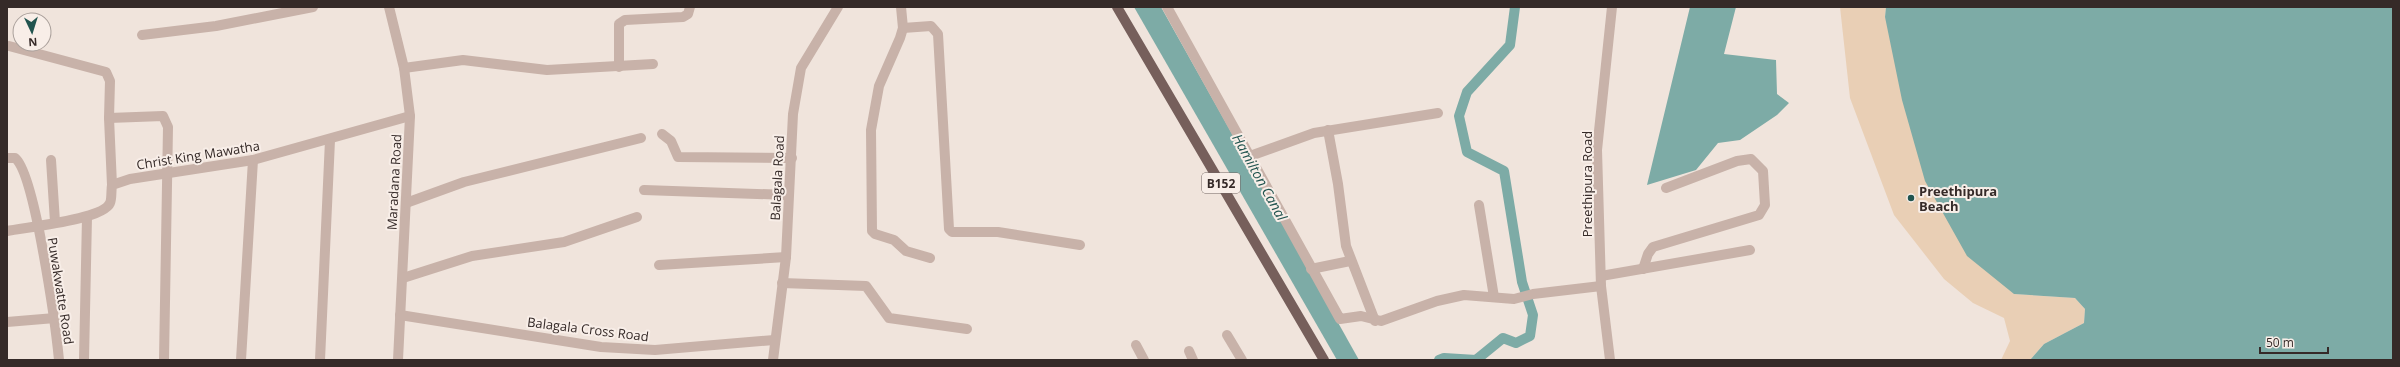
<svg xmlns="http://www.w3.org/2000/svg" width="2400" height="367" viewBox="0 0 2400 367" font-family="'Open Sans',sans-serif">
  <rect width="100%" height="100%" fill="#f0e4dc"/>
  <polygon fill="#e9cfb5" points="1840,7 1886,7 1885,17 2014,294 2075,298 2085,309 2084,323 2044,344 2030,360 2001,360 2010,341 2004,318 1973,303 1944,279 1894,215 1850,98"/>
  <g fill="#7daba6">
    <polygon points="1134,7 1161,7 1359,360 1337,360"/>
    <polygon points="1690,7 1736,7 1724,54 1776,60 1777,94 1789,103 1777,115 1740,140 1718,143 1696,170 1647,185"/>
    <polygon points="1886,7 2393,7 2393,360 2030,360 2044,344 2084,323 2085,309 2075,298 2014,294 1967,256 1925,181 1902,100 1885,17"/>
  </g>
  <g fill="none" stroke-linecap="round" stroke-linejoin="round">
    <polyline stroke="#7daba6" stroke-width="10" points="1439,360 1444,358 1476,360 1503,338 1516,343 1530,336 1533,315 1522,282 1504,171 1467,152 1459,116 1467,92 1510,45 1515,7"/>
    <g stroke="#c8b2a9" stroke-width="10">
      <polyline points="389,7 404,68 410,116 398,360"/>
      <polyline points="901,7 903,28 900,38 879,86 871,130 872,231 875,234 894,240 906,251 930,258"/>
      <polyline points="1167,7 1340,319 1361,316 1381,321 1437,301 1464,295 1514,299 1533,294 1601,286"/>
      <polyline points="903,28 931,26 938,34 949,229 952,232 998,232 1080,245"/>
      <polyline points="142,35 216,26 313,7"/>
      <polyline points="9,46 106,72 110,81 109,118 112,185"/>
      <polyline points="619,67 619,24 625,20 683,17 688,14 690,7"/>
      <polyline points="404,68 463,60 547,70 653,64"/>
      <polyline points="109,118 163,116 168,127 164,360"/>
      <polyline points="1328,130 1338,184 1346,246 1375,321"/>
      <polyline points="662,134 671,141 678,157 792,158"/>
      <polyline points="1250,156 1314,133 1438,113"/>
      <path d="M 7,158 L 15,158 C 35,173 56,329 59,360"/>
      <polyline points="51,160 55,222"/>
      <polyline points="644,190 788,195"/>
      <polyline points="406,203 464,182 641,138"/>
      <polyline points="1479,205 1494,297"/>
      <path d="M 7,231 C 26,227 103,220 110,203 C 112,199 111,190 112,185 L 130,179 L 253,160 L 410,116"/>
      <polyline points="659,265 786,257"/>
      <polyline points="1311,269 1350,261"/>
      <polyline points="1643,269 1648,254 1653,247 1759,215 1765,205 1763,171 1751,159 1737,161 1666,188"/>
      <polyline points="1601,276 1750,250"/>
      <polyline points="403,278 472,256 564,242 637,217"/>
      <polyline points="782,283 866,286 889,318 967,329"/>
      <polyline points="400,315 601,347 655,350 774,340"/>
      <polyline points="7,322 55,318"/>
      <polyline points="1227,335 1242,360"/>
      <polyline points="1136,345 1144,360"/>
      <polyline points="1189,351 1193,360"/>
      <polyline points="84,360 87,217"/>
      <polyline points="241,360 253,160"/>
      <polyline points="320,360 330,140"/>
      <polyline points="773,360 786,257 793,114 801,68 838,7"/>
      <polyline points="1610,360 1601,286 1597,150 1612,7"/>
    </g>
    <polyline stroke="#765f5b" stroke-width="10" points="1117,7 1324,360"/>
  </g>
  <circle fill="#21544f" stroke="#f8eee8" stroke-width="1.5" cx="1911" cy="198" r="4"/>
  <g text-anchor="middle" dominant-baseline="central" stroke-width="4" stroke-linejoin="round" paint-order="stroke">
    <rect fill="#f8eee8" stroke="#706562" stroke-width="1" x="1202" y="173" width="38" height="20" rx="3"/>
    <g font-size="12" font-weight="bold" fill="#352a28">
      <text x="1221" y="183">B152</text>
    </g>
    <g font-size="13" fill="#352a28" stroke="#f8eee8">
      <text transform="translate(198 155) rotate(-9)">Christ King Mawatha</text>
      <text transform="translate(777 178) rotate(-87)">Balagala Road</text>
      <text transform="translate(394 182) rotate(-87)">Maradana Road</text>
      <text transform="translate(1587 184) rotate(-90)">Preethipura Road</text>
      <text transform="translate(61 291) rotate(81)">Puwakwatte Road</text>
      <text transform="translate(588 329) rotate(7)">Balagala Cross Road</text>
    </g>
    <g font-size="13" font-weight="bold" fill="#352a28" stroke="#f8eee8" text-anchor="start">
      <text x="1919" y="191">Preethipura<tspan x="1919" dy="15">Beach</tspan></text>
    </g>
    <g font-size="14" font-style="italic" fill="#21544f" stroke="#f8eee8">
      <text transform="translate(1260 177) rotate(61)">Hamilton Canal</text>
    </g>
  </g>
  <rect width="2400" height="367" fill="none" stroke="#352a28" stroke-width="16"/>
  <g transform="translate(32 32) rotate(176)"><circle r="19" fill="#f8eee8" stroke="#aaa09b"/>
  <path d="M0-3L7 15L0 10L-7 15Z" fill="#21544f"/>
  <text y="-6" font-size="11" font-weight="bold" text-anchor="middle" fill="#352a28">N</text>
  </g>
  <path d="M2260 347v6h68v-6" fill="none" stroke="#352a28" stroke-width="2"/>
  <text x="2266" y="347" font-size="12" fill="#352a28" stroke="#f8eee8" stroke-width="3" paint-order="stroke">50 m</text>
</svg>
